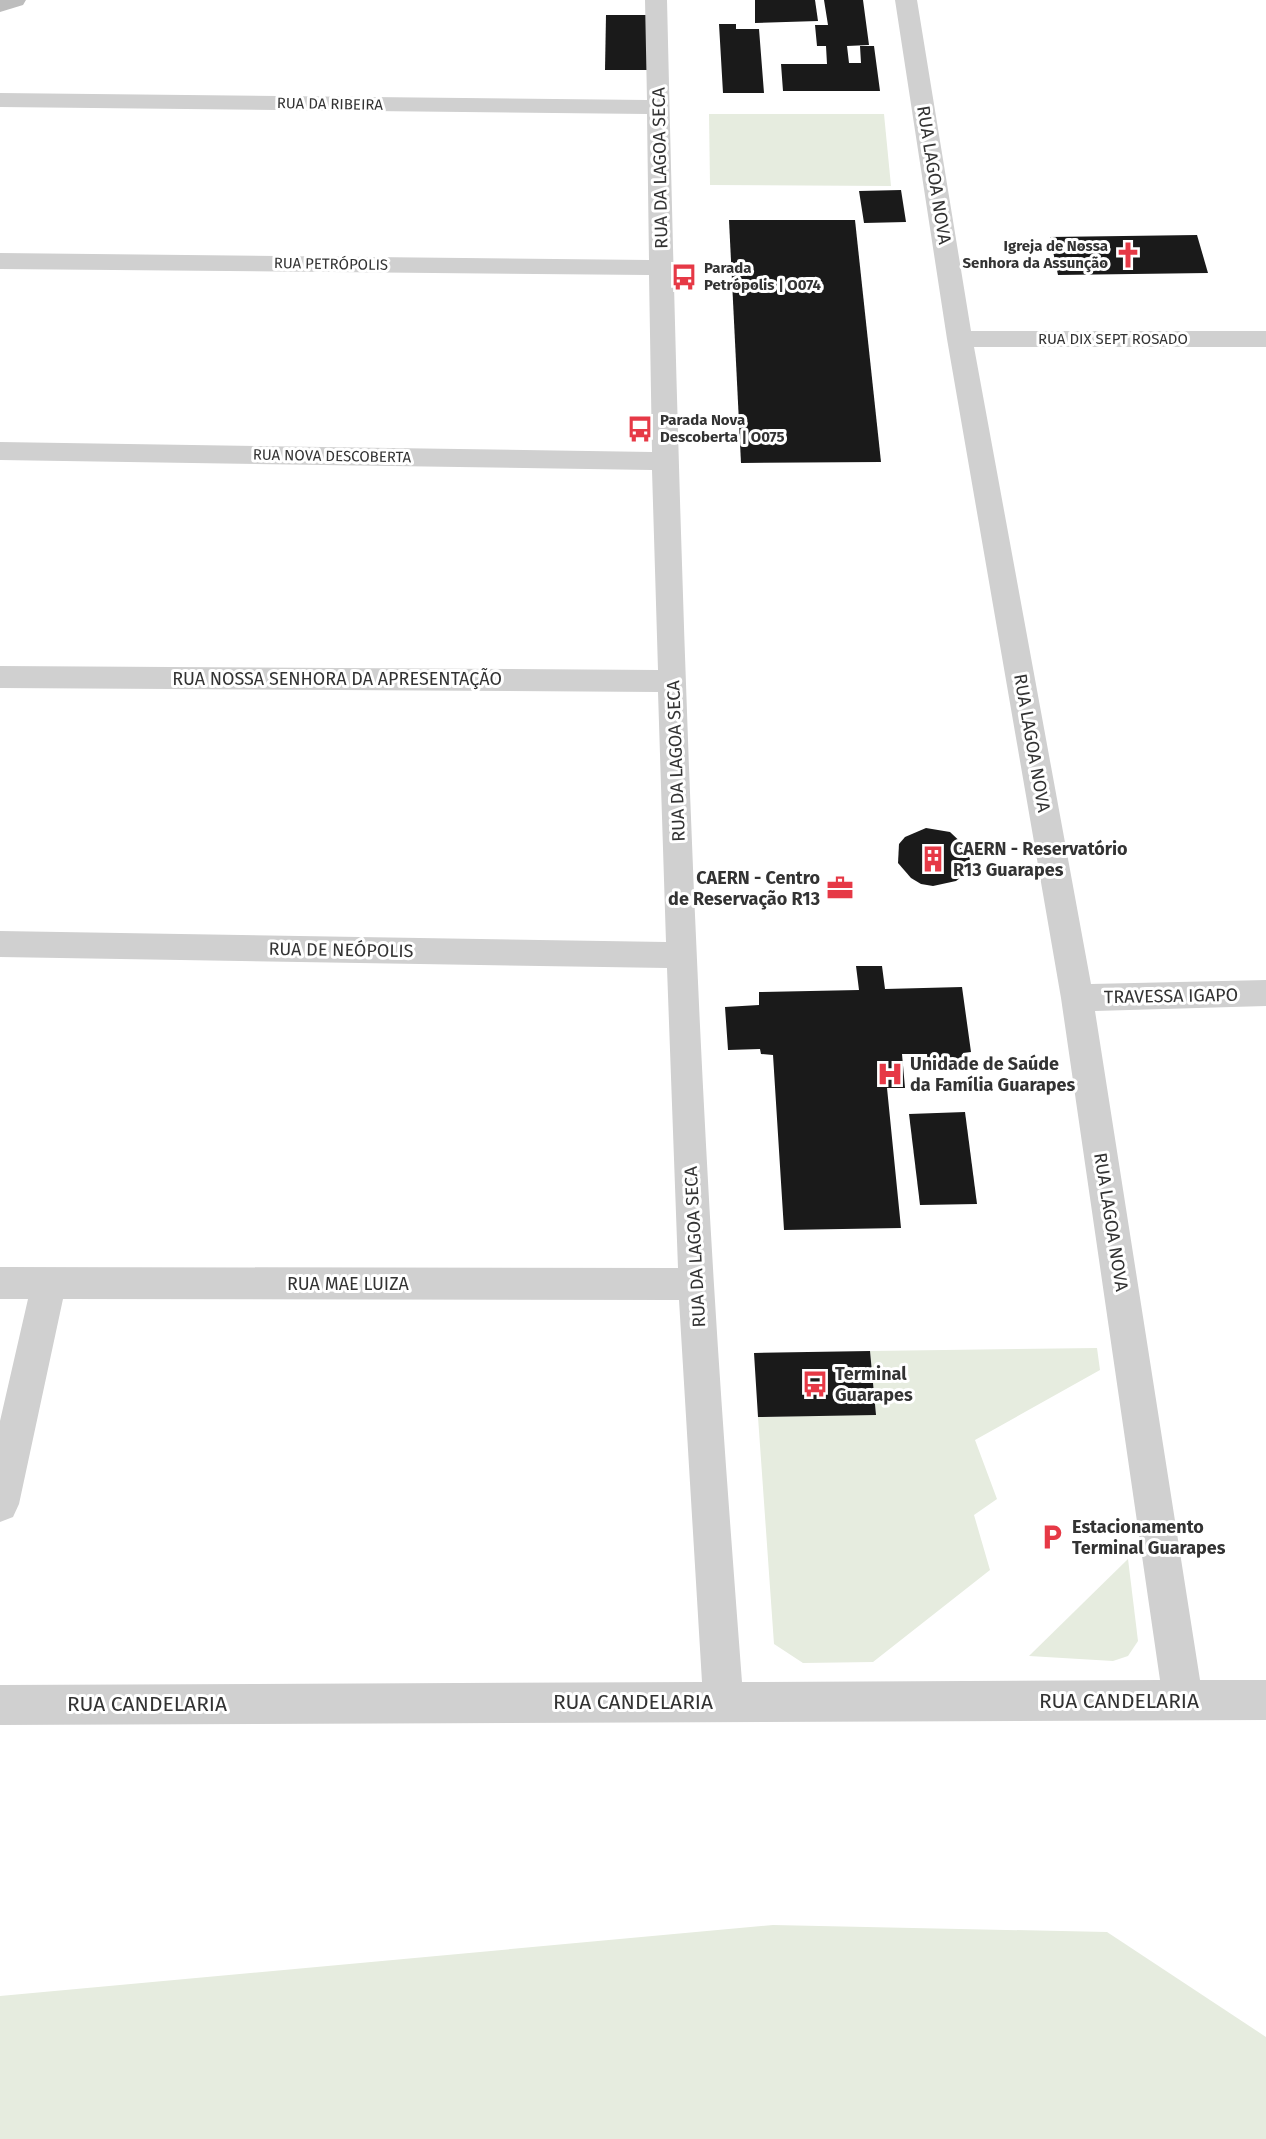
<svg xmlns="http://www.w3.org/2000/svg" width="1266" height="2139" viewBox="0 0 1266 2139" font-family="'Fira Sans',sans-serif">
  <rect width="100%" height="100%" fill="#fff"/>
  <g fill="#e6ecdf">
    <polygon points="709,114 884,114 891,186 710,185"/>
    <polygon points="1097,1348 1100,1370 975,1440 997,1499 974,1515 990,1570 873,1662 803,1663 774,1644 758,1417 876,1414 870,1351"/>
    <polygon points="1128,1559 1138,1641 1128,1656 1113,1661 1029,1656"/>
    <polygon points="773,1925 1107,1932 1266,2037 1266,2139 0,2139 0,1996"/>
  </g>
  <g fill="#1a1a1a">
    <polygon points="755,0 815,0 818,21 755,23"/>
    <polygon points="824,0 863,0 869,45 847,46 849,63 861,63 860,46 874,46 880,91 783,91 781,64 827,64 826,46 817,46 815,25 828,25"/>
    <polygon points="606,15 651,15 652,70 605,70"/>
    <polygon points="719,24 736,24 736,29 759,29 764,93 723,93"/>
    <polygon points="901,190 906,222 864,223 859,191"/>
    <polygon points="729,220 855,220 881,462 741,463"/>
    <polygon points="1197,235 1208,273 1058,275 1050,237"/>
    <polygon points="926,828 950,832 966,847 970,856 969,866 964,875 956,881 933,886 921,884 911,878 898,863 899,844 905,837"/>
    <polygon points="856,966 882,966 885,989 962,987 971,1052 963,1053 965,1066 928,1067 927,1054 902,1054 905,1088 887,1088 901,1228 784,1230 773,1055 761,1054 760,1049 728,1050 725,1007 759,1005 759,992 859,990"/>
    <polygon points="965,1112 977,1204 920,1205 909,1114"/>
    <polygon points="870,1351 876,1415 758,1417 754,1353"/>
  </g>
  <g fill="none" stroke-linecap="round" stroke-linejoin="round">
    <path fill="#d0d0d0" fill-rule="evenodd" d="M 645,0 L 667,0 C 677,427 688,857 714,1285 C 722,1417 732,1550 742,1682 L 1160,1680 L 1061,998 L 947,339 L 895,0 L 917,0 L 971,331 L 1266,331 L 1266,347 L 974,347 L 1091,984 L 1266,980 L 1266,1006 L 1095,1011 L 1200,1680 L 1266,1680 L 1266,1720 L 0,1725 L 0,1685 L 702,1682 L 679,1300 L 63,1299 L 19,1504 L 13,1517 L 0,1522 L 0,1421 L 28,1299 L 0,1299 L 0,1267 L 678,1268 L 667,968 L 0,957 L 0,931 L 666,942 L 658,692 L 0,688 L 0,666 L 658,670 L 652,470 L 0,460 L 0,442 L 652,452 L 649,275 L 0,269 L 0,253 L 649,260 L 647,114 L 0,107 L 0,93 L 647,100 Z"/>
    <polygon fill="#bdbdbd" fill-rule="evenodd" points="0,0 26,0 23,5 0,12"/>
  </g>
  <defs>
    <g id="church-bare" transform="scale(2.07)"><path d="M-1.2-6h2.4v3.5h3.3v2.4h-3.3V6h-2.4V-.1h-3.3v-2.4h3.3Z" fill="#e63946" stroke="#fff" stroke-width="2.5" paint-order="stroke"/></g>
    <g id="bus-bare" transform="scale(2.07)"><path d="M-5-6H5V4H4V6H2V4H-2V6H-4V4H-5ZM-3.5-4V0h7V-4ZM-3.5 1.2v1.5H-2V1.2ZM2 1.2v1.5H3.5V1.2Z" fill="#e63946" stroke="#fff" stroke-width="2.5" paint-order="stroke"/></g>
    <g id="building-bare" transform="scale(2.07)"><path d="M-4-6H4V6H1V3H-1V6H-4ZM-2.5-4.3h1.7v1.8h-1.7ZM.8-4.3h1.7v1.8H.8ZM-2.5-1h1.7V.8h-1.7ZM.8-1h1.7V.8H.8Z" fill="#e63946" stroke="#fff" stroke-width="2.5" paint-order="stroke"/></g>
    <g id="office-bare" transform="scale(2.07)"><path d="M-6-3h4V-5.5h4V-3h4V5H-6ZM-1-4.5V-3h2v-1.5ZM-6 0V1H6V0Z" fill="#e63946" stroke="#fff" stroke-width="2.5" paint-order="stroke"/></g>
    <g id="hospital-bare" transform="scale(2.07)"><path d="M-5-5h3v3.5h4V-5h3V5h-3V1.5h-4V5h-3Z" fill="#e63946" stroke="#fff" stroke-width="2.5" paint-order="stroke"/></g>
    <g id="parking-bare" transform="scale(2.07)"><path d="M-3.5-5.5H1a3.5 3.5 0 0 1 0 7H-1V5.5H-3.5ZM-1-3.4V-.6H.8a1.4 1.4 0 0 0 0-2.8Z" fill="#e63946" stroke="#fff" stroke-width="2.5" paint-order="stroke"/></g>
  </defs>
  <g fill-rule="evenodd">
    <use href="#church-bare" x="1128" y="255"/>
    <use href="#bus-bare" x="684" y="277"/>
    <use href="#bus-bare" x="640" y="429"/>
    <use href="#building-bare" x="933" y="859"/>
    <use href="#office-bare" x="840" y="888"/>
    <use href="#hospital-bare" x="890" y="1074"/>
    <use href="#bus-bare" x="815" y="1384"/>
    <use href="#parking-bare" x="1052" y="1537"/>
  </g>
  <g text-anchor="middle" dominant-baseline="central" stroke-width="6" stroke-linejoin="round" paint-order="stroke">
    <g font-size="15" fill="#333" stroke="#fff">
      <text transform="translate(330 104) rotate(1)">RUA DA RIBEIRA</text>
      <text transform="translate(331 264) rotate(1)">RUA PETRÓPOLIS</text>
      <text x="1113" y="339">RUA DIX SEPT ROSADO</text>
      <text transform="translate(332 456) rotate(1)">RUA NOVA DESCOBERTA</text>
    </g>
    <g font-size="15" font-weight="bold" fill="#333" stroke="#fff" text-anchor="start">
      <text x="1108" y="246" text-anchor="end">Igreja de Nossa<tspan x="1108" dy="17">Senhora da Assunção</tspan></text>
      <text x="704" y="268">Parada<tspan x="704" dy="17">Petrópolis | O074</tspan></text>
      <text x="660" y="420">Parada Nova<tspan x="660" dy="17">Descoberta | O075</tspan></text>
    </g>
    <g font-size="18" fill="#333" stroke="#fff">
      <text transform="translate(660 168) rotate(-91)">RUA DA LAGOA SECA</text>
      <text transform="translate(934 175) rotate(81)">RUA LAGOA NOVA</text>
      <text x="337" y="679">RUA NOSSA SENHORA DA APRESENTAÇÃO</text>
      <text transform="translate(1032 743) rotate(80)">RUA LAGOA NOVA</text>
      <text transform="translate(676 761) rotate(-92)">RUA DA LAGOA SECA</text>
      <text transform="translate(341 950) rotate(1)">RUA DE NEÓPOLIS</text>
      <text transform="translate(1171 996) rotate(-1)">TRAVESSA IGAPO</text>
      <text transform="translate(1111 1222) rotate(81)">RUA LAGOA NOVA</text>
      <text transform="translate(695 1247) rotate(-93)">RUA DA LAGOA SECA</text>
      <text x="348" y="1284">RUA MAE LUIZA</text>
    </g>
    <g font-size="18" font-weight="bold" fill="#333" stroke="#fff" text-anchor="start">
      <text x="953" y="849">CAERN - Reservatório<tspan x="953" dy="21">R13 Guarapes</tspan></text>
      <text x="820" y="878" text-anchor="end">CAERN - Centro<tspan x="820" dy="21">de Reservação R13</tspan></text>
      <text x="910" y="1064">Unidade de Saúde<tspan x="910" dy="21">da Família Guarapes</tspan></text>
      <text x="835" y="1374">Terminal<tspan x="835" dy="21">Guarapes</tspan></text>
      <text x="1072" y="1527">Estacionamento<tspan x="1072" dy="21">Terminal Guarapes</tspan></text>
    </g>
    <g font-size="21" fill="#333" stroke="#fff">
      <text x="1119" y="1701">RUA CANDELARIA</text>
      <text x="633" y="1702">RUA CANDELARIA</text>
      <text x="147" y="1704">RUA CANDELARIA</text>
    </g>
  </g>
</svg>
